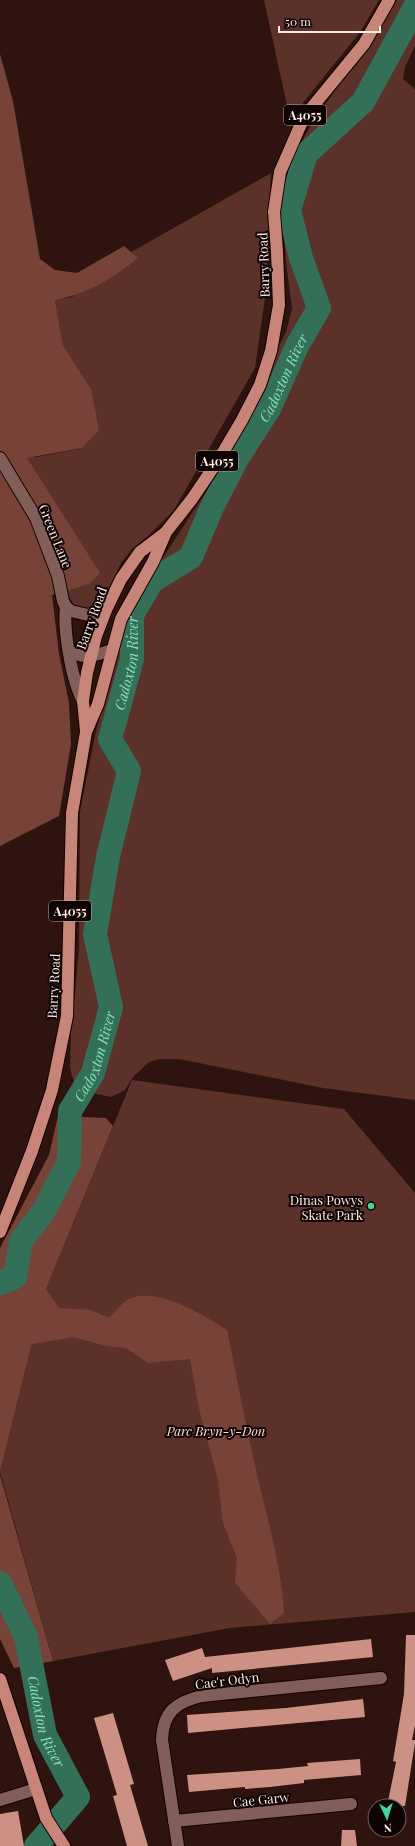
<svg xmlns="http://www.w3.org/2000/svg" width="415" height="1846" viewBox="0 0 415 1846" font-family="'Playfair Display',serif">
  <rect width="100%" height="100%" fill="#2e130e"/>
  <g fill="#5b3129">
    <polygon points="264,0 379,0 360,32 290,119"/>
    <polygon points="397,0 415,0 415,46 405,67 403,79 415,89 415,1100 323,1088 179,1059 159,1059 149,1062 133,1077 125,1090 111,1097 87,1092 75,1084 72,1076 70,1067 71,1034 79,949 80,811 95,736 117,649 135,600 237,445 264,386 275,354 286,332 292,309 286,262 283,212 290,173 296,152 312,123 384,22"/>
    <polygon points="271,173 267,284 255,368 174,510 148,536 132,549 121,563 107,593 100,603 88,609 74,605 65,591 27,457 37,457 82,448 91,389 63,345 55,300 72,297 137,259 131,252"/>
    <polygon points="132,1080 344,1109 415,1193 415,1612 230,1628 53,1661 0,1472 46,1289"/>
  </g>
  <g fill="#774339">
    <path d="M 0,54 L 13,101 L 40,259 L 55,270 L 77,273 L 124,246 L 138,258 C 114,278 85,295 55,300 L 63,345 L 91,389 L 99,430 L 82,448 L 27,458 L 100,573 L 89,584 L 52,595 L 59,654 L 69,703 L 71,744 L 59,816 L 0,846 Z"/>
    <path d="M 58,1116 L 106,1118 L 113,1126 L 46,1289 L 59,1308 L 91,1310 L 109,1318 C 115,1313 122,1302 129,1299 C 157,1286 204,1315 227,1330 C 236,1373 244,1417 254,1461 C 265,1511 281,1561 284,1613 L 270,1624 L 235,1583 L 237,1558 L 223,1523 L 218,1480 L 199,1409 L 190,1359 L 148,1363 L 126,1348 L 106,1346 L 74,1337 L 32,1344 L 0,1472 L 0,1248 L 49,1155 Z"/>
    <polygon points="0,1475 53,1661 14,1668 0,1639"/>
  </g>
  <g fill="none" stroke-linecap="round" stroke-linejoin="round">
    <g stroke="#337057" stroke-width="24">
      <path id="s1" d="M 0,1283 L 15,1277 L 21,1241 L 45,1209 L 69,1162 L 70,1111 L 93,1073 L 111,1007 L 95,934 L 108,857 L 129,771 L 110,739 L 132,659 L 132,615 L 152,581 L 191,557 L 212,507 L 238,457 L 270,407 L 297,346 L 319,308 L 301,258 L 289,210 L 306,154 L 363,102 L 415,7"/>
      <path id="s2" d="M 0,1583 L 26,1637 L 45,1735 L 78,1797 L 36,1846"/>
    </g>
  </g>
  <g fill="#cc9085">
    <polygon points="406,1635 415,1635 415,1725 412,1740 415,1740 415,1743 405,1806 387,1806 396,1762 393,1761 404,1694"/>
    <polygon points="371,1639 373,1657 212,1673 212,1668 173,1681 165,1660 202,1648 205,1657"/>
    <polygon points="363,1699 365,1717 188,1733 187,1715 286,1708"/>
    <polygon points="113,1713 134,1784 130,1785 148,1846 127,1846 113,1796 117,1795 94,1718"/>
    <polygon points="360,1759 361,1775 304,1780 304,1783 270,1787 245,1789 245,1787 189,1792 187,1775 278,1769 308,1766 307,1763"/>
    <polygon points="18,1811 24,1846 0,1846 0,1814"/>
    <polygon points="342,1830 355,1830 357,1846 341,1846"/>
  </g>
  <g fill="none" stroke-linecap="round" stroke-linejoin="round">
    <g stroke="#150100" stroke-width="14">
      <g id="minor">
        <polyline points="0,458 36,518 58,576 63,601 66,607 71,611 88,615 106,610"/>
        <path d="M 66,607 C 63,630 72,681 83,701"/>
        <path d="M 69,651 C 85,660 96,655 112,650"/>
        <polyline points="0,1800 36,1789"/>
        <polyline points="174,1821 351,1804"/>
        <path d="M 178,1846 L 162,1740 C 163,1712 176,1702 202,1696 L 381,1678"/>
      </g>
    </g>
    <g stroke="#150100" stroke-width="14">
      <g id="major">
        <polyline points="86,731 83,701 87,673 96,636 106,610 121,579 140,552 165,533"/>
        <polyline points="0,1232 32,1151 52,1090 67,1016 72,813 86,732 98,704 121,619 153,562 166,532 192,499 219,459 242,420 260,385 271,351 279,305 277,252 274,212 280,172 304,117 364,44 389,0"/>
        <polyline points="0,1679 46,1818 64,1846"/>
      </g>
    </g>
    <use href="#minor" stroke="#815f58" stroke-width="12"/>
    <use href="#major" stroke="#c78579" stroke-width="12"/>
  </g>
  <circle fill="#42d4a0" stroke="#0e0403" stroke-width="1.5" cx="371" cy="1206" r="4"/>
  <g text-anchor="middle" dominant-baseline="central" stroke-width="4" stroke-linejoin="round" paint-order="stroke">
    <g fill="#0e0403" stroke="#b7a6a2" stroke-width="1">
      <rect x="284" y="105" width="42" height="20" rx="3"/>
      <rect x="196" y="451" width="42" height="20" rx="3"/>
      <rect x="49" y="901" width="42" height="20" rx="3"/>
    </g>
    <g font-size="12" font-weight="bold" fill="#ffebe6">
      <text x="305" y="115">A4055</text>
      <text x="217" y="461">A4055</text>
      <text x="70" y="911">A4055</text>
    </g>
    <g font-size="13" fill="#ffebe6" stroke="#0e0403">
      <text transform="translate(263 265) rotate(-92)">Barry Road</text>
      <text transform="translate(56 536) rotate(68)">Green Lane</text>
      <text transform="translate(91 618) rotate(-70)">Barry Road</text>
      <text transform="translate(53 986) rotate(-87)">Barry Road</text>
      <text transform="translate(227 1680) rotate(-7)">Cae'r Odyn</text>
      <text transform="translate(261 1799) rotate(-6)">Cae Garw</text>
    </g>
    <g font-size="13" fill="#ffebe6" stroke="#0e0403" text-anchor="end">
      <text x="363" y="1199">Dinas Powys<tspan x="363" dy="15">Skate Park</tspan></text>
    </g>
    <g font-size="13" font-style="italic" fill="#fed9d2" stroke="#0e0403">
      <text x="216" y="1430">Parc Bryn-y-Don</text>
    </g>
    <g font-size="14" font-style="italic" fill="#87e3bc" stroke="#0e0403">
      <text stroke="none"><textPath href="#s1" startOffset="1002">Cadoxton River</textPath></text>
      <text stroke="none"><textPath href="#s1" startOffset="666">Cadoxton River</textPath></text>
      <text stroke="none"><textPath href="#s1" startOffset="257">Cadoxton River</textPath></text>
      <text stroke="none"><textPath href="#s2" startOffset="147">Cadoxton River</textPath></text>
    </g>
  </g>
  <g transform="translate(387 1818) rotate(176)"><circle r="19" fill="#0e0403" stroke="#6e605e"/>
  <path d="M0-3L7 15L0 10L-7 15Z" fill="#42d4a0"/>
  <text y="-6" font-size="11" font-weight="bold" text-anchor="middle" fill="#ffebe6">N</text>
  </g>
  <path d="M279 26v6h101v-6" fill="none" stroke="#ffebe6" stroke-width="2"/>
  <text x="285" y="26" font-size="12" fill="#ffebe6" stroke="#0e0403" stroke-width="3" paint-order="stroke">50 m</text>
</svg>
